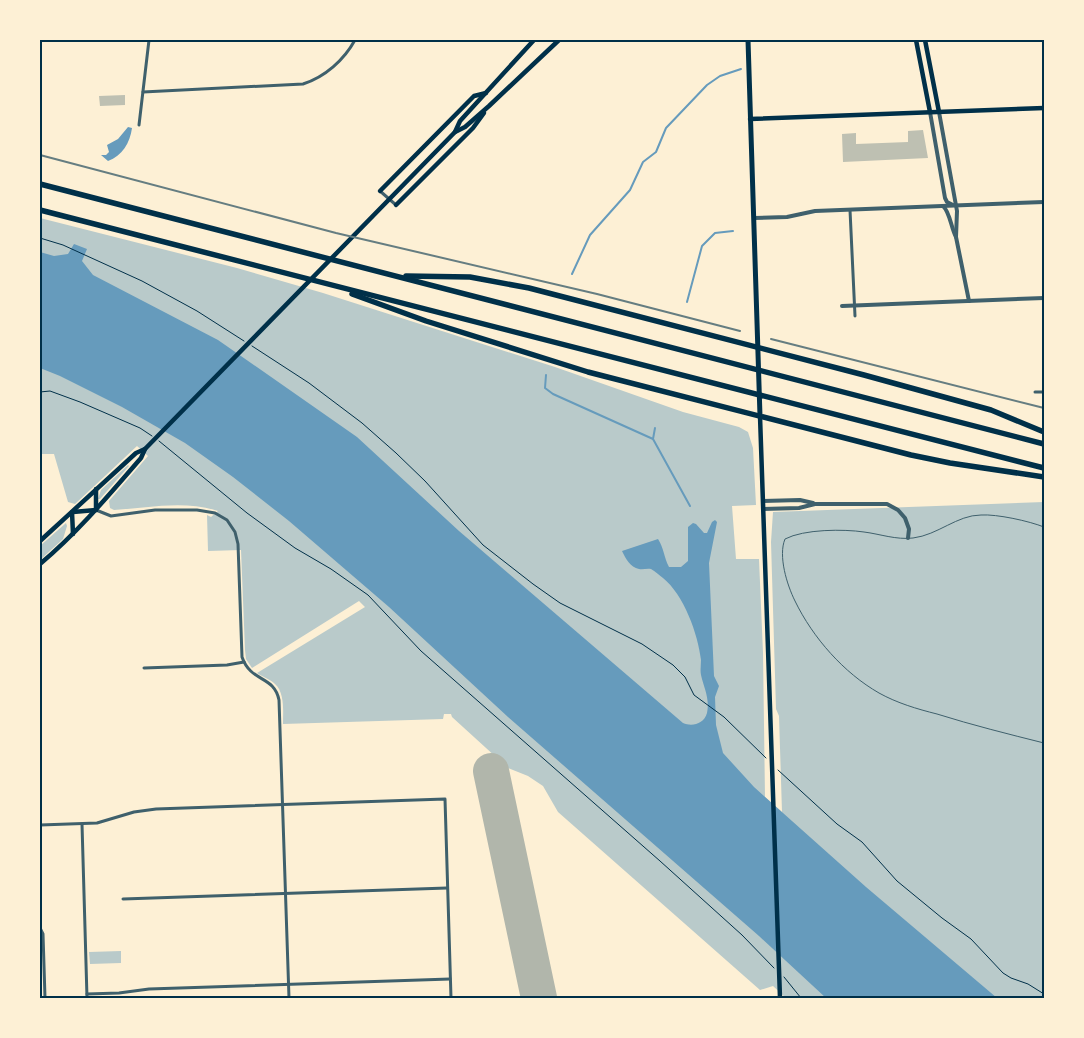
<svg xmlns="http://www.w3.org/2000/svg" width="1084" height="1038" viewBox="0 0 1084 1038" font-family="Quicksand,sans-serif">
  <rect width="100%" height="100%" fill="#fdf0d5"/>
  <g fill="#b9caca">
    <path d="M 40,218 L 237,268 L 323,293 L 555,367 L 683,412 L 739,427 L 748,432 L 753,448 L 756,505 L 732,506 L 736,559 L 759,559 L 763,653 L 765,797 L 782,812 L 779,716 L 776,709 L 771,542 L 773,512 L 1044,502 L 1044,998 L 786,998 L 773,986 L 760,990 L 558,812 L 543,786 L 528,776 L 508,768 L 452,717 L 451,714 L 444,714 L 443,719 L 283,724 C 283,711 285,693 275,684 C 270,679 263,677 257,673 L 365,607 L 359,601 L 252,668 L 246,659 L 245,650 L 241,550 L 208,551 L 207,515 L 211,517 L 218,511 C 184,500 148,508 114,510 L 110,508 L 109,501 L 148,456 L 137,446 L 75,504 L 68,502 L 54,454 L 40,454 Z"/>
    <polygon points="128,465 129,466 100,499 98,499 101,490"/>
    <polygon points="66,523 67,526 63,539 40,560 40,546"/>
    <polygon points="121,951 121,963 90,964 89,952"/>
  </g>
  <g fill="#669bbc">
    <path d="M 128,127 L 132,128 C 130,143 122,156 108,161 L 101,155 L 106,155 L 109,152 L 107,145 L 118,139 Z"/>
    <path d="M 74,244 L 87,249 L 82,261 L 93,275 L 218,340 L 357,437 L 459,531 L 683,723 C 692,727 704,724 707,713 C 710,699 704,688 701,675 C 700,670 701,665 701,660 C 698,634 684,595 663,578 C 660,576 655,571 651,569 C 647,568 643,570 639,569 C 630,567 626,559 622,551 L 658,539 C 664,548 664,558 669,567 L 681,567 L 688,561 L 688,527 L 693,523 L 696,524 L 704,533 L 707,533 L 712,522 L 715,520 L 717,522 L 709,563 L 714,676 L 719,686 L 715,697 L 716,725 L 723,753 L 754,787 L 866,887 L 997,998 L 826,998 L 759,936 L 508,717 L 389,607 L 289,521 L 233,477 L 185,443 L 122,407 L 60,376 L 40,368 L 40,252 L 54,256 L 68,254 Z"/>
  </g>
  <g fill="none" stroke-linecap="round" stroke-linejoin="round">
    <g stroke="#669bbc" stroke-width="2">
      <polyline points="572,274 590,235 630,190 643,162 656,152 666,128 707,85 720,76 741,69"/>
      <polyline points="687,302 702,246 715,233 733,231"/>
      <polyline points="546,375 545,388 553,394 653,439"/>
      <polyline points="655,428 653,439 690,506"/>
    </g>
    <polyline stroke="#b1b6ab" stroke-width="36" points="491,771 539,998"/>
  </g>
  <g fill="#bec0b2">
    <polygon points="125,95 125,105 100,106 99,96"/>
    <polygon points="923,130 928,158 843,162 842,134 856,133 856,144 908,142 908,131"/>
  </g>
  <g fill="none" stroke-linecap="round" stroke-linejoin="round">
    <g stroke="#003049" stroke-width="1">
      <polyline points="40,238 63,245 142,281 197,311 244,341"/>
      <polyline points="252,346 309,383 362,423 396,453 425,481 483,545 533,584 560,603 642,644 673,665 685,677 694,695 724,717 766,758"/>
      <polyline points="40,392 50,391 80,402 140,428 152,436"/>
      <polyline points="159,441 247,513 295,548 331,569 368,595 421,651 660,861 742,935 774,968"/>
      <polyline points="778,770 837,824 862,842 897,881 942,918 971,939 1003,973 1011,978 1028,984 1044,994"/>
      <polyline points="784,977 801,998"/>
    </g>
    <path stroke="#3f606c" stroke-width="1" d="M 1044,527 C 1029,521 997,514 981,515 C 957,515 938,535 913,538 C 896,540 880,534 864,532 C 844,529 804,529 785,539 C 778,556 787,585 795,601 C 813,638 844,673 879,693 C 897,703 917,709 937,714 C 972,725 1008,734 1044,743"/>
    <g stroke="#3f606c" stroke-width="3">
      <path d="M 143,92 L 303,84 C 325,77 344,60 355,40"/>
      <polyline points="139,125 149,40"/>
      <polyline points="380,191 396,205"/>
      <polyline points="850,210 855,316"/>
      <polyline points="1035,392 1044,392"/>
      <path d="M 96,510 L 111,516 L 155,510 L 197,510 L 215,513 L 227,520 L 235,532 L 238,544 L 242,657 C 251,683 274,675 279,700 L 289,998"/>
      <polyline points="144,668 227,665 244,662"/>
      <polyline points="82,824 87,998"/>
      <polyline points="40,825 97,823 134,812 156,809 445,799 451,998"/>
      <polyline points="123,899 447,888"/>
      <polyline points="40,928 43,934 45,998"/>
      <polyline points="87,994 119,993 149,989 450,979"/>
    </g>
    <g stroke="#3f606c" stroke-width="4">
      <polyline points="930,112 945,198 947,202 953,205"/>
      <polyline points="939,112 957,211 956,237"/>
      <path d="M 943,206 C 950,212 951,228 956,237 L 969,301"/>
      <polyline points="754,218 787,217 815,211 1044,202"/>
      <polyline points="842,306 1044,298"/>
      <polyline points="763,501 800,500 813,503"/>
      <polyline points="763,509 799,508 815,504 887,504 898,510 905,518 909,529 908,538"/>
    </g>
    <g stroke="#003049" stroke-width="4.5">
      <polyline points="916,40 930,112"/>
      <polyline points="925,40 939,112"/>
      <polyline points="750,119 1044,108"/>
      <polyline points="455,132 465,127 489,106 559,40"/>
      <polyline points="380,191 474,96 486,93"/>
      <polyline points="396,205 473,128 484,113"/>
      <polyline points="760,416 780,998"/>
      <polyline points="96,510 96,489"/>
      <polyline points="72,512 73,534"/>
      <polyline points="73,512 96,510"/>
      <polyline points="40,541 136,453 145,449 455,132 460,121 534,40"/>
      <path d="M 40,564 C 78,532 109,495 141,458 L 145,449"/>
    </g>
    <polyline stroke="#003049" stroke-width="5" points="748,40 760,416"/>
    <g stroke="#003049" stroke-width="5.5">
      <polyline points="40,184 1044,444"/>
      <polyline points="40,210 1044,468"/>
      <polyline points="406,276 470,277 529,288 864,375 991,410 1044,432"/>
      <polyline points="352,294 426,321 588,372 911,455 950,463 1044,477"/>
    </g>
    <g stroke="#657d81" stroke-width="2">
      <polyline points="40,155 336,233 597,294 740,331"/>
      <polyline points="771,339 1044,408"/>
    </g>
  </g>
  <rect width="1084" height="1038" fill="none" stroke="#fdf0d5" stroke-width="82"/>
  <rect x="41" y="41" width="1002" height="956" fill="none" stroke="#003049" stroke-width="2"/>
</svg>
